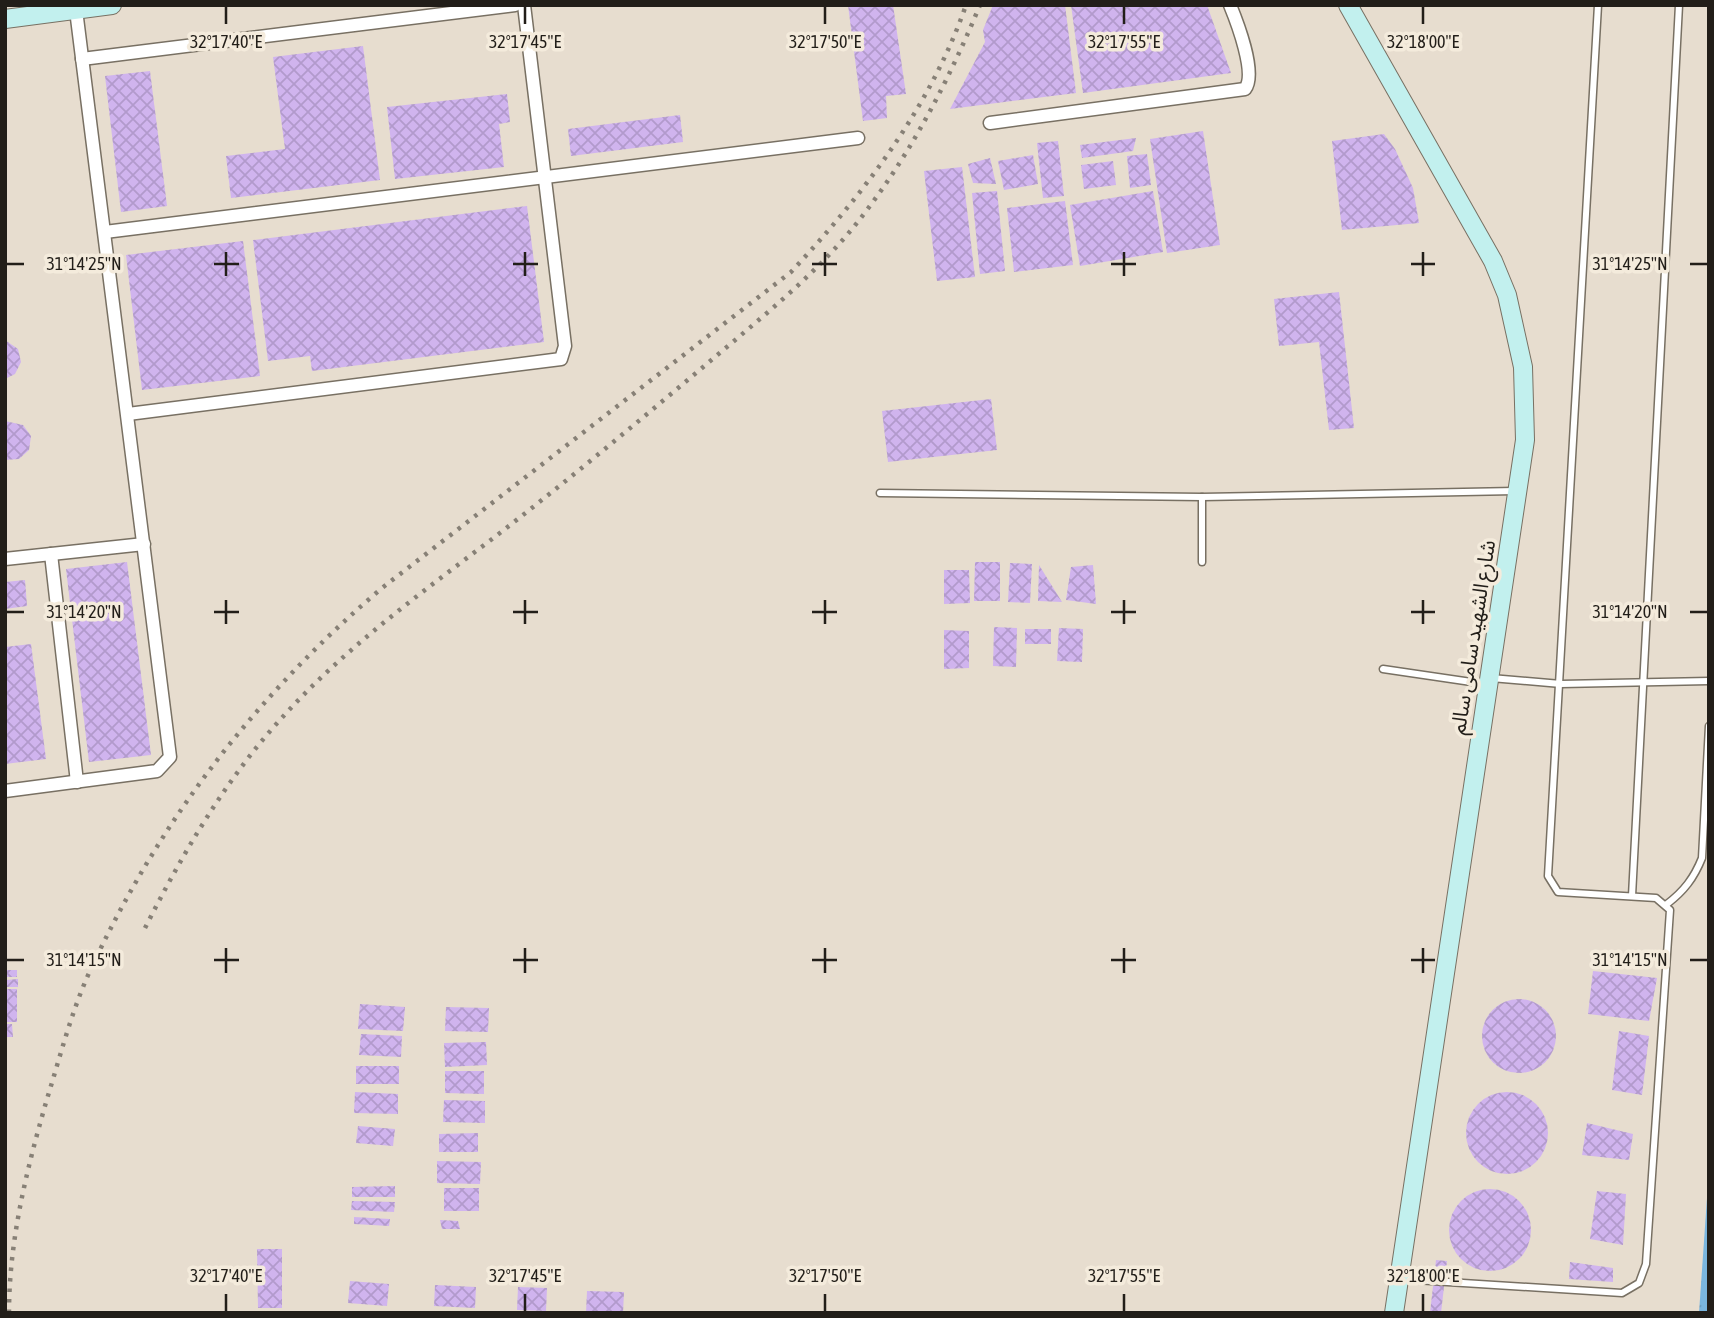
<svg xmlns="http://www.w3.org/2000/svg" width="1714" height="1318" viewBox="0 0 1714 1318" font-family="'Asap Condensed','Noto Sans Arabic',sans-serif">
  <defs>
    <pattern id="water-ripples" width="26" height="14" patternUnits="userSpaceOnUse" patternTransform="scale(1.75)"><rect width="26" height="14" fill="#7ab6df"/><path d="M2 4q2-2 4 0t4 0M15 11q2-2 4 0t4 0" fill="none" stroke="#6493b4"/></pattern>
    <pattern id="building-cross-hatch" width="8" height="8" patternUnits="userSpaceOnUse" patternTransform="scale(1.75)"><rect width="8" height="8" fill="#d0b4ee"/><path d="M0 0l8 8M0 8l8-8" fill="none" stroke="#b29acc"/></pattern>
  </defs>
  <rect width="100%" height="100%" fill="#e7ddcf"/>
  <polygon fill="url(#water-ripples)" points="1709,1169 1709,1313 1699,1313"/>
  <g fill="url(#building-cross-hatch)">
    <polygon points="848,5 893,5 906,94 886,96 887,118 863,121"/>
    <polygon points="993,5 1065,5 1076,93 950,109 985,42 983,30"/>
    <polygon points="1071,5 1207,5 1231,73 1083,93"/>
    <polygon points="363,46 380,180 231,198 226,156 285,149 273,57"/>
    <polygon points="150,71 167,206 121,212 105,76"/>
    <polygon points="507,94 510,122 499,124 504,167 395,179 387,107"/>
    <polygon points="680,115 683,142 571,156 568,129"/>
    <polygon points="1203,131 1220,245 1167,253 1150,139"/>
    <polygon points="1384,134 1395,149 1413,188 1419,223 1342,230 1332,141"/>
    <polygon points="1136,138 1133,151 1082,158 1080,145"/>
    <polygon points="1058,141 1064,196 1043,198 1037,143"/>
    <polygon points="1147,154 1151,185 1130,188 1127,156"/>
    <polygon points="1033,155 1038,184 1004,190 998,161"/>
    <polygon points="990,158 996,184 973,183 968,164"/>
    <polygon points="1113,161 1116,185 1084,189 1081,165"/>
    <polygon points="962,167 975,277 937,281 924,171"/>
    <polygon points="997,191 1005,271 980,274 972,193"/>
    <polygon points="1153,191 1163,252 1080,266 1070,205"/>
    <polygon points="1065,201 1073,265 1014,272 1007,208"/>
    <polygon points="527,206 544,342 312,371 310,356 268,361 253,240"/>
    <polygon points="243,241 260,376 142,390 126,255"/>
    <polygon points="1339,292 1354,428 1329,430 1319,342 1279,346 1274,299"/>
    <polygon points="5,340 18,349 21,362 15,374 5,379"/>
    <polygon points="991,399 997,450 888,462 882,411"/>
    <polygon points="5,421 23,425 31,436 29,450 19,459 5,460"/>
    <polygon points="127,562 151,755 89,762 66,569"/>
    <polygon points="975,562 1000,562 1000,601 974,601"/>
    <polygon points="1010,563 1032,564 1030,603 1008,602"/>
    <polygon points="1039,565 1062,602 1038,601"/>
    <polygon points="1093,565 1096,604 1066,600 1071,567"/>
    <polygon points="944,570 969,570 970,603 944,604"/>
    <polygon points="25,580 27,606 5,609 5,582"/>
    <polygon points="994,627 1017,628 1016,667 993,666"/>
    <polygon points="1059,628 1083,629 1082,662 1057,661"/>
    <rect x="1025" y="629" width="26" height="15"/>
    <polygon points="944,630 969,631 969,668 944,669"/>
    <polygon points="31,644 46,759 5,764 5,647"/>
    <rect x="6" y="970" width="11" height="7"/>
    <polygon points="1593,971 1657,978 1649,1021 1588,1014"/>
    <polygon points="18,979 18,987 6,987 6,980"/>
    <rect x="5" y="989" width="12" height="33"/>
    <circle cx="1519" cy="1036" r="37"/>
    <polygon points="360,1004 405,1007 403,1031 358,1029"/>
    <polygon points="446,1007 489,1008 488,1032 445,1031"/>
    <polygon points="5,1024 12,1024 13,1037 5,1037"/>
    <polygon points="1619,1031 1649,1036 1642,1095 1612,1090"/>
    <polygon points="361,1034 402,1036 401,1057 359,1055"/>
    <polygon points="486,1042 487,1065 445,1067 444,1043"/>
    <rect x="356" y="1066" width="43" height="18"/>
    <polygon points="445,1071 484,1071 484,1094 445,1093"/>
    <circle cx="1507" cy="1133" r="41"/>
    <polygon points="355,1092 398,1094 398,1114 354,1113"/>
    <polygon points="444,1100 485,1101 485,1123 443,1122"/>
    <polygon points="1587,1123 1633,1134 1629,1160 1582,1155"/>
    <polygon points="358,1126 395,1129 393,1146 356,1143"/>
    <polygon points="478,1133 478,1152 439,1152 439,1134"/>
    <polygon points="437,1161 481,1162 480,1184 437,1183"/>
    <polygon points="395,1186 395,1197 352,1197 352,1187"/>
    <rect x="444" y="1188" width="35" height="23"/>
    <circle cx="1490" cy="1230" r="41"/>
    <polygon points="1597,1191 1626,1194 1623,1245 1590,1239"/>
    <polygon points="352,1201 395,1202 394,1212 351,1210"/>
    <polygon points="354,1217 390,1219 389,1226 354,1224"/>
    <polygon points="440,1220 458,1221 460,1229 442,1229"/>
    <polygon points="257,1249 282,1249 282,1308 258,1308"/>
    <polygon points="1436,1260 1447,1261 1441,1313 1430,1313"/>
    <polygon points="1570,1262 1613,1268 1613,1282 1569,1279"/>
    <polygon points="350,1281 389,1284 387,1306 348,1303"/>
    <polygon points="435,1285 476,1287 475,1308 434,1306"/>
    <polygon points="518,1287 547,1288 546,1311 517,1310"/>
    <polygon points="587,1291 624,1292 623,1313 586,1313"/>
  </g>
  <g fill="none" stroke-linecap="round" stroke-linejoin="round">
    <g stroke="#787063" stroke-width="9">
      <g id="lane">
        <polyline points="880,493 1202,497 1515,491"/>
        <polyline points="1202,562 1202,497"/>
        <polyline points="1383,669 1485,684"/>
        <polyline points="1491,678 1561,684 1709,681"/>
        <polyline points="1632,896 1679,5"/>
        <path d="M 1667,904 C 1684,891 1694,878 1702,858 L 1709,726"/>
        <polyline points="1400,1279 1622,1293 1639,1283 1646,1264 1670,910 1656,898 1558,892 1548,876 1598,5"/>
      </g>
    </g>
    <g stroke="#787063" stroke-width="15">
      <g id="street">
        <polyline points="82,59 515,5"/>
        <path d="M 990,123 L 1245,89 C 1257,74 1237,22 1230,5"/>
        <polyline points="105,232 858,138"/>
        <polyline points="128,414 561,359 565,346 524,5"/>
        <polyline points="51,554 77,782"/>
        <polyline points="5,559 144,544"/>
        <polyline points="5,791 157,771 170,757 76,10"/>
      </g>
    </g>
    <g stroke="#787063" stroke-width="20">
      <g id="secondary">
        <polyline points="1348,5 1493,261 1507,295 1523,367 1525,440 1394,1313"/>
        <polyline points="5,19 112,5"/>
      </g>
    </g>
    <use href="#lane" stroke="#fff" stroke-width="6"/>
    <use href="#street" stroke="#fff" stroke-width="12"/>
    <use href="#secondary" stroke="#c2f0ee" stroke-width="18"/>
    <g stroke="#878076" stroke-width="4.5" stroke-dasharray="3.5 7" stroke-linecap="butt">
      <path d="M 145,928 C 182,855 224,782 279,721 C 342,650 421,593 496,536 C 566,482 634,425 702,368 C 751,326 805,284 847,235 C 904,167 946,87 980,5"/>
      <path d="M 9,1313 C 9,1240 27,1168 47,1099 C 60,1057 71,1013 89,973 C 159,821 255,696 382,588 L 791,272 C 863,195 931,106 966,5"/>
    </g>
  </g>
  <path fill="none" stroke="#221e19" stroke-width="2.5" d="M 226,7 L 226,24M 525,7 L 525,24M 825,7 L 825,24M 1124,7 L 1124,24M 1423,7 L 1423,24M 226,252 L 226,276M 525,252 L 525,276M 825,252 L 825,276M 1124,252 L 1124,276M 1423,252 L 1423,276M 7,264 L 24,264M 214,264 L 239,264M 513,264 L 538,264M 812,264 L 837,264M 1111,264 L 1136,264M 1411,264 L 1435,264M 1690,264 L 1707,264M 226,600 L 226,624M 525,600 L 525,624M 825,600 L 825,624M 1124,600 L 1124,624M 1423,600 L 1423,624M 7,612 L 24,612M 214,612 L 239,612M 513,612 L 538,612M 812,612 L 837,612M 1111,612 L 1136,612M 1411,612 L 1435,612M 1690,612 L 1707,612M 226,948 L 226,973M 525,948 L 525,973M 825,948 L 825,973M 1124,948 L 1124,973M 1423,948 L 1423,973M 7,960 L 24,960M 214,960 L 239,960M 513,960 L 538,960M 812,960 L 837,960M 1111,960 L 1136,960M 1411,960 L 1435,960M 1690,960 L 1707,960M 226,1294 L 226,1311M 525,1294 L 525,1311M 825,1294 L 825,1311M 1124,1294 L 1124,1311M 1423,1294 L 1423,1311"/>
  <g text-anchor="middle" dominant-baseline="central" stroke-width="7" stroke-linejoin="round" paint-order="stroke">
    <g font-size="21" fill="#221e19" stroke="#f4ebdc">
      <text transform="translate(1472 637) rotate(-81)">شارع الشهيد سامى سالم</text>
    </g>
  </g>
  <g font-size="18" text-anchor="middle" fill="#221e19" stroke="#f4ebdc" stroke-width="7" stroke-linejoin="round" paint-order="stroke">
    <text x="226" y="48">32°17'40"E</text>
    <text x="525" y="48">32°17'45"E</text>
    <text x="825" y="48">32°17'50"E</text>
    <text x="1124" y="48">32°17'55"E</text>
    <text x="1423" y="48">32°18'00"E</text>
    <text x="84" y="270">31°14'25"N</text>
    <text x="1630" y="270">31°14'25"N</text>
    <text x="84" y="618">31°14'20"N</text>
    <text x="1630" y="618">31°14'20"N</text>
    <text x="84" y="966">31°14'15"N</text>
    <text x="1630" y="966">31°14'15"N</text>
    <text x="226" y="1282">32°17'40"E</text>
    <text x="525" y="1282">32°17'45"E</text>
    <text x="825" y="1282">32°17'50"E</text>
    <text x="1124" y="1282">32°17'55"E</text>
    <text x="1423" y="1282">32°18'00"E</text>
  </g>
  <rect width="1714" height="1318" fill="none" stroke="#221e19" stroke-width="14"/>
</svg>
